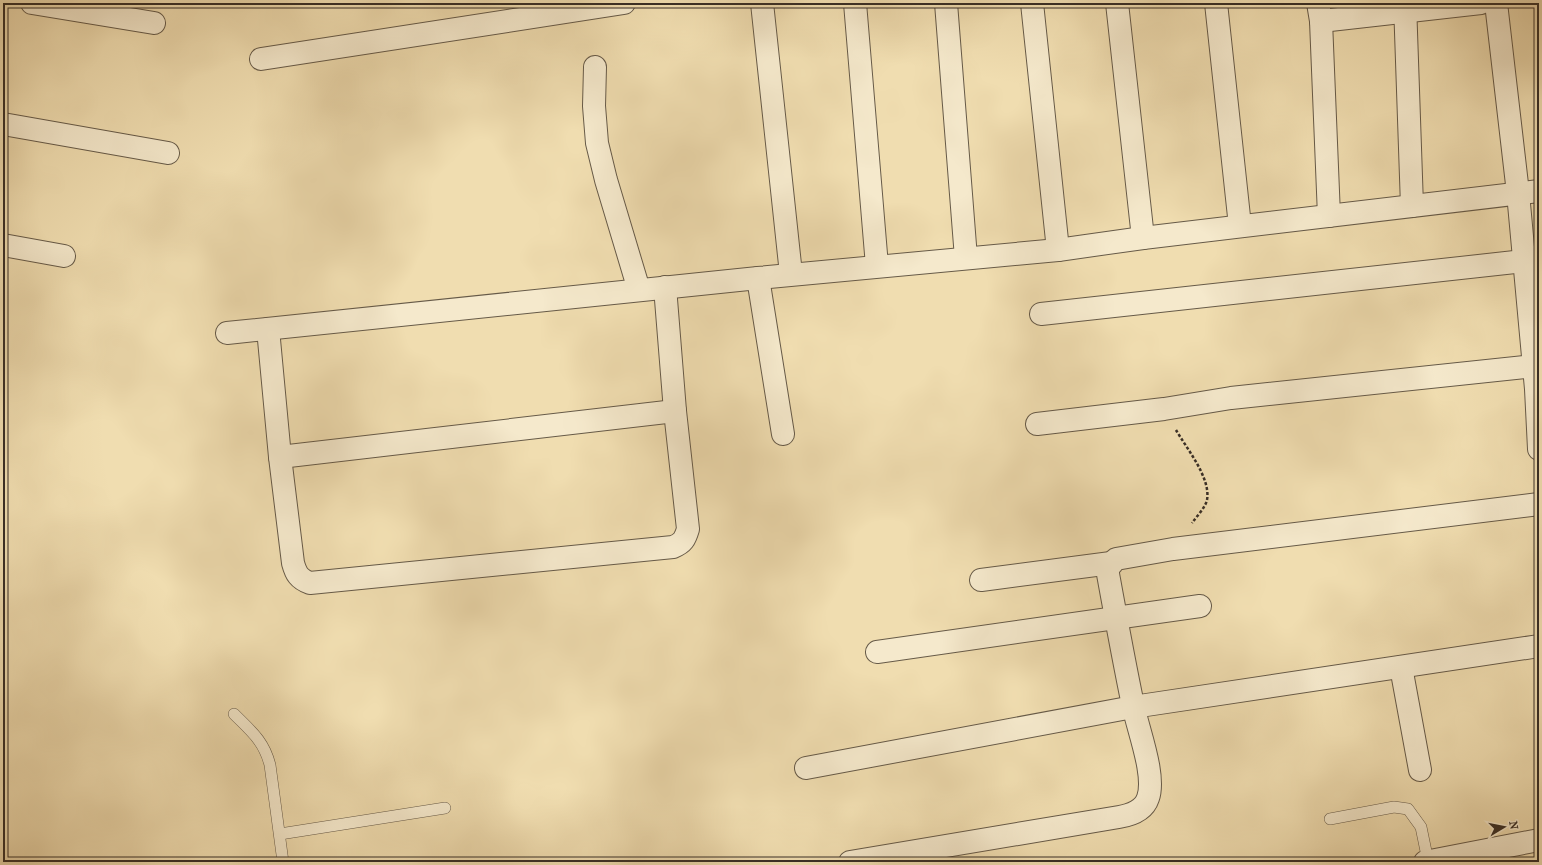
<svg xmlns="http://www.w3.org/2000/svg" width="1542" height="865" viewBox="0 0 1542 865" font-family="'IM FELL French Canon',serif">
  <rect width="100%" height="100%" fill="#f0ddb0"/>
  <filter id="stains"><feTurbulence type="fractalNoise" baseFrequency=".005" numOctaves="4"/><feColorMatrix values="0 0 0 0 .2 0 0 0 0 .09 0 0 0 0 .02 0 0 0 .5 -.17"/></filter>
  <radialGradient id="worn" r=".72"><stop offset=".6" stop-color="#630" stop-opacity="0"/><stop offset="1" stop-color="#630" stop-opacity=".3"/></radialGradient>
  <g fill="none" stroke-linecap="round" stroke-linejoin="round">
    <g stroke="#665a48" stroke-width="12">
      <g id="service">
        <path d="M 234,714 C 251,731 264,741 270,765 L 283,862"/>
        <polyline points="1330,819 1394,807 1408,809 1421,827 1428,861"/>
        <polyline points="280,834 445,808"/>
      </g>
    </g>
    <g stroke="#665a48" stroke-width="24">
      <g id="minor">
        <polyline points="32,3 154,23"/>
        <polyline points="762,3 791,274"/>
        <polyline points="855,3 877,266"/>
        <polyline points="946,3 966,258"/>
        <polyline points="1032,3 1058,250"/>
        <polyline points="1117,3 1143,238"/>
        <polyline points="1216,3 1240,226"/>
        <polyline points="1318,3 1321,21 1329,216"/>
        <polyline points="1405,3 1412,206"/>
        <polyline points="1321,21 1481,3"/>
        <polyline points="261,59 624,3"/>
        <polyline points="595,67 594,106 597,143 606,180 639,290"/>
        <polyline points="3,124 168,153"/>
        <polyline points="3,245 64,256"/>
        <polyline points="758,278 783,434"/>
        <polyline points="1041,314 1524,261"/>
        <path d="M 268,329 L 280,457 L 293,563 C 296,574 299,579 310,583 L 673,547 C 683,543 685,539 688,529 L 675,411 L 665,287"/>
        <polyline points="227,333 758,278 1058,250 1143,238 1539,191"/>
        <polyline points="1037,424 1164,409 1231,398 1534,366"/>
        <polyline points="280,457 675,411"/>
        <polyline points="981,580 1111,563"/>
        <polyline points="877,652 1200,606"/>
        <polyline points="1401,667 1420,770"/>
        <polyline points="806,768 1133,707 1539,646"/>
        <path d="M 850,862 L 1119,817 C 1131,815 1144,810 1148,798 C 1156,775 1138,730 1133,705 C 1124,662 1116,618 1108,574 L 1108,568 L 1116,559 L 1173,549 L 1539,504"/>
      </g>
    </g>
    <g stroke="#665a48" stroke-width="24">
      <g id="tertiary">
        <polyline points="1496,3 1518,193 1536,389 1539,449"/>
        <polyline points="1425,862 1539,840"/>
      </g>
    </g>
    <path stroke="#382e26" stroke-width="2.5" stroke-dasharray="3 2" stroke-linecap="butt" d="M 1176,430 C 1187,449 1211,478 1207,500 C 1205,508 1197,516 1192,523"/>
    <use href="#service" stroke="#f5e9cc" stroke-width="11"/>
    <use href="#minor" stroke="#f5e9cc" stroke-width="22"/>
    <use href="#tertiary" stroke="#f5e9cc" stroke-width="22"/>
  </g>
  <rect width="1542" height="865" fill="none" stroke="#f0ddb0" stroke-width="16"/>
  <rect x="4" y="4" width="1534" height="857" fill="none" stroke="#382e26" stroke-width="2"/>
  <rect x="8" y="8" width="1526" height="849" fill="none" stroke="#382e26"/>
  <g transform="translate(1504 827) rotate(80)" stroke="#f5e9cc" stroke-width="3" paint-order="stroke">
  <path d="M0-3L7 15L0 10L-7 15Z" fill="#382e26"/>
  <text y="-6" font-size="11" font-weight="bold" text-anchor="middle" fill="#382e26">N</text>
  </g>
  <rect width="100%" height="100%" filter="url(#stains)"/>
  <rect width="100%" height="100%" fill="url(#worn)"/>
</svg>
